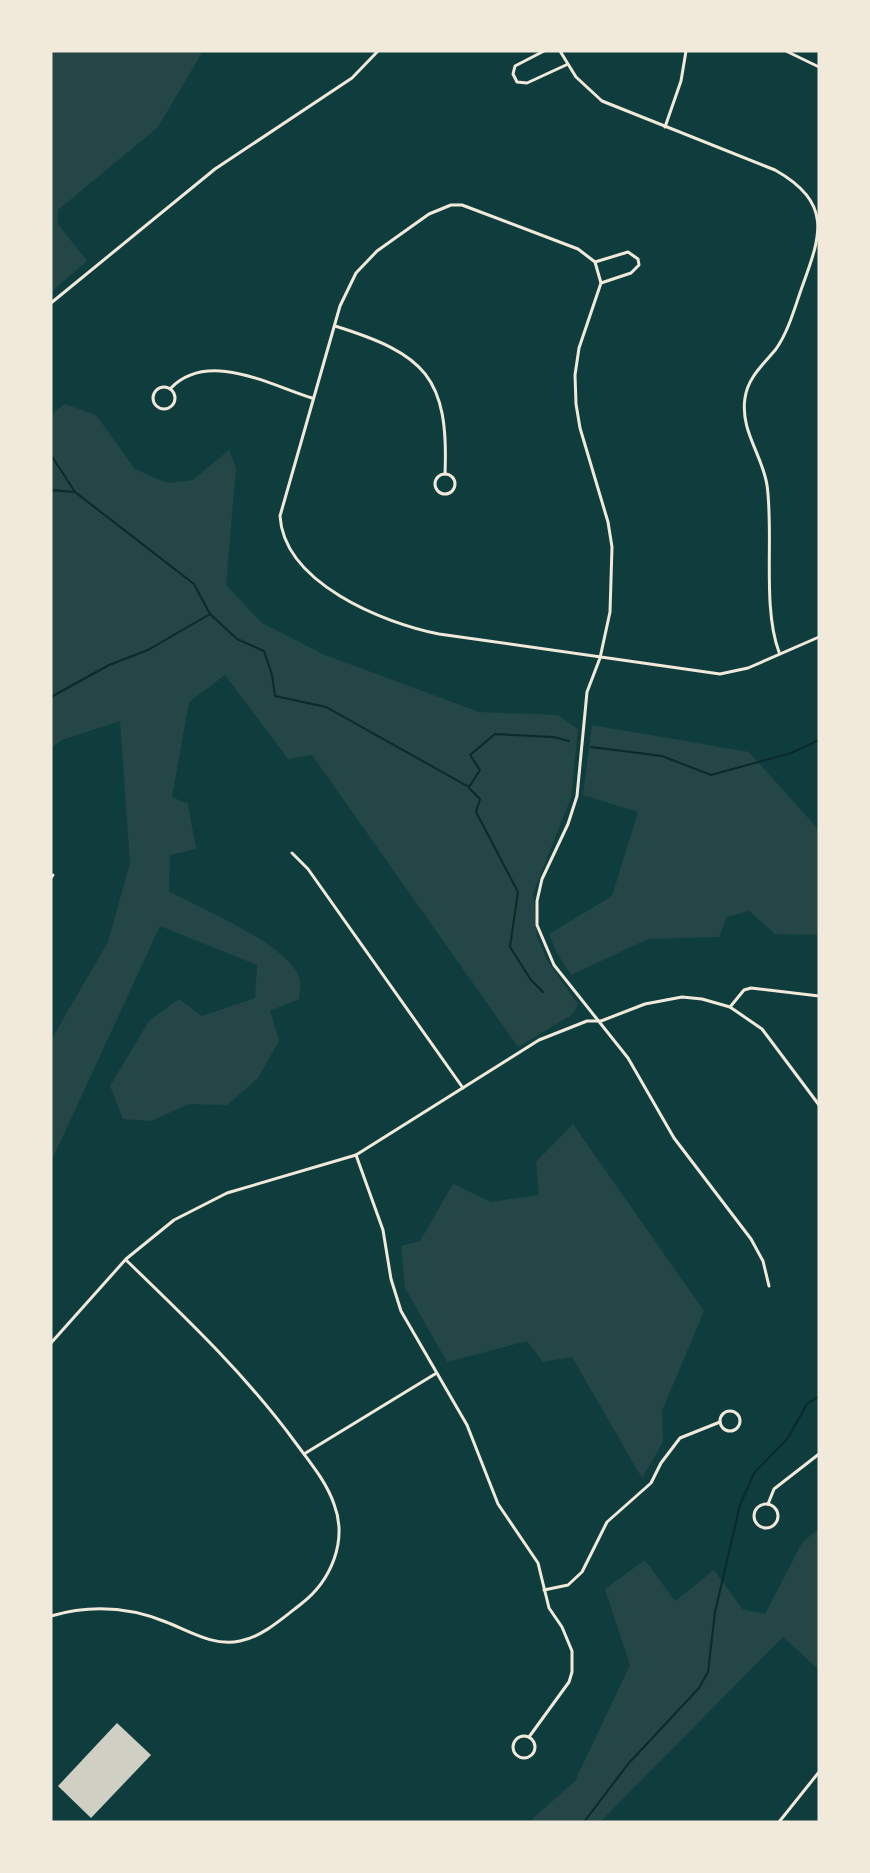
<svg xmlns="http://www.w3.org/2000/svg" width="870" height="1873" viewBox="0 0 870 1873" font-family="Lato,sans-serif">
  <rect width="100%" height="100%" fill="#0f3d3e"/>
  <g fill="#244646">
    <polygon points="51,51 203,51 158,127 58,210 58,224 87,261 51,292"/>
    <path d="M 65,404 L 96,415 L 135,469 L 167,483 L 193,480 L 229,450 L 236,468 L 226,585 L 262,623 L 325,655 L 479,712 L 558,715 L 578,729 L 571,798 L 533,893 L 537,937 L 548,962 L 578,1004 L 573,1014 L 518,1047 L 312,755 L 288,759 L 225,675 L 189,702 L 172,797 L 188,804 L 196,849 L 170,855 L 169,891 C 198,908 294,946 300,981 C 301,986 299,993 299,999 L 270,1011 L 279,1041 L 258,1078 L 227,1105 L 189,1104 L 151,1121 L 123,1119 L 110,1086 L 149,1021 L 179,999 L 202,1016 L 255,998 L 257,965 L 160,926 L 51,1162 L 51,1040 L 108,942 L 130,863 L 120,721 L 62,740 L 51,748 L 51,414 Z"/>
    <polygon points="592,725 749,752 819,830 819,935 775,934 749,911 727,917 719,937 648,939 571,975 557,953 549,934 612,896 638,812 583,795"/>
    <polygon points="573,1124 704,1311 662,1411 663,1442 642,1478 572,1357 543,1362 527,1341 447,1362 405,1288 401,1246 420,1241 453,1184 491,1202 539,1195 536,1162"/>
    <polygon points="819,1528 818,1669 783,1637 600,1822 529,1822 575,1781 630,1665 605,1589 645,1560 675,1601 714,1570 742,1609 765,1614 802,1543"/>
  </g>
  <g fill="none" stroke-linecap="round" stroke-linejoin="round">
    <g stroke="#0a2a2b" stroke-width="2">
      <polyline points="51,455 75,492"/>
      <polyline points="51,490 75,492 194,584 210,614 237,639 264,651 272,675 275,696 326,707 469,787 480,770 470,755 495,734 553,737 569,741"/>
      <polyline points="51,697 109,665 148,650 210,614"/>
      <polyline points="591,747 662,756 711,775 791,753 819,740"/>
      <polyline points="469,788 480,799 476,812 518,892 510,947 531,980 543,992"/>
      <polyline points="584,1822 628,1764 699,1688 708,1672 715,1612 740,1505 754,1473 788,1438 807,1404 819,1396"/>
    </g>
  </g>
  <polygon fill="#cfcfc3" points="117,1723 151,1755 91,1818 58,1786"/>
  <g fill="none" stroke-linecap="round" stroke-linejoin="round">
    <g stroke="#f1e9da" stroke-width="3">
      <polyline points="544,51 515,66 513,74 517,82 527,83 566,65"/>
      <path d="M 560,51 L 576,77 L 602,101 L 775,170 C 835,204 820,237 801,290 C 794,310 788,332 776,349 C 763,365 748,377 745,398 C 740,431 762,454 767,485 C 774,534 762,607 779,652"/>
      <polyline points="786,51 819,67"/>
      <polyline points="665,127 681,81 686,51"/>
      <polyline points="595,262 628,252 638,259 639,265 631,273 601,283"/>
      <polyline points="51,303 215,169 352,78 378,51"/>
      <path d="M 335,326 C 425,354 449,377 445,474"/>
      <circle cx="164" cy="398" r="11"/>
      <path d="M 171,388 C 208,350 270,385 312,398"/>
      <circle cx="445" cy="484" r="10"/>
      <polyline points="292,853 308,869 463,1088"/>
      <polyline points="51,878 53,875"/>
      <polyline points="730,1007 744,990 751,988 819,996"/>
      <polyline points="356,1155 383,1230 391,1279 401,1311 467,1425 498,1504 538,1563 549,1608 562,1627 572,1651 572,1672 569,1682 529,1737"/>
      <path d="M 769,1286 L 763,1261 L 751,1239 L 674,1138 L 628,1058 L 554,965 L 537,925 L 537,901 L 542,879 L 568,824 L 577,796 L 587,692 L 600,658 L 610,612 L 612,547 L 608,522 L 580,428 L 576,404 L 575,375 L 579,348 L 601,283 L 595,262 L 578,249 L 462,205 L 451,205 L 429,214 L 377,251 L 356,273 L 340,306 L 280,516 C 284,583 383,623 439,634 L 720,674 L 748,668 L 819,637"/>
      <polyline points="51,1343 126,1259 174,1220 227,1193 356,1155 539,1040 587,1021 601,1021 645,1004 682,997 702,999 730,1007 762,1029 819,1105"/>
      <circle cx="730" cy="1421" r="10"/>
      <polyline points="304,1454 435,1374"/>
      <circle cx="766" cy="1516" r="12"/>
      <polyline points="768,1504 774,1489 819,1454"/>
      <polyline points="544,1590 568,1585 582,1572 607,1522 651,1483 661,1463 680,1438 720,1422"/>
      <path d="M 51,1616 C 89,1605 129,1607 166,1622 C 189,1631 214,1647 240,1641 C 262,1637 283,1618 301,1604 C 331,1581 348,1541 334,1504 C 326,1481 309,1461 295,1442 C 246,1375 186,1318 126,1260"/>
      <circle cx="524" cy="1747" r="11"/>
      <polyline points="779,1822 819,1772"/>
    </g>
  </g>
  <rect width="870" height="1873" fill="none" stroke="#f1e9da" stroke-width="105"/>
</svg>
